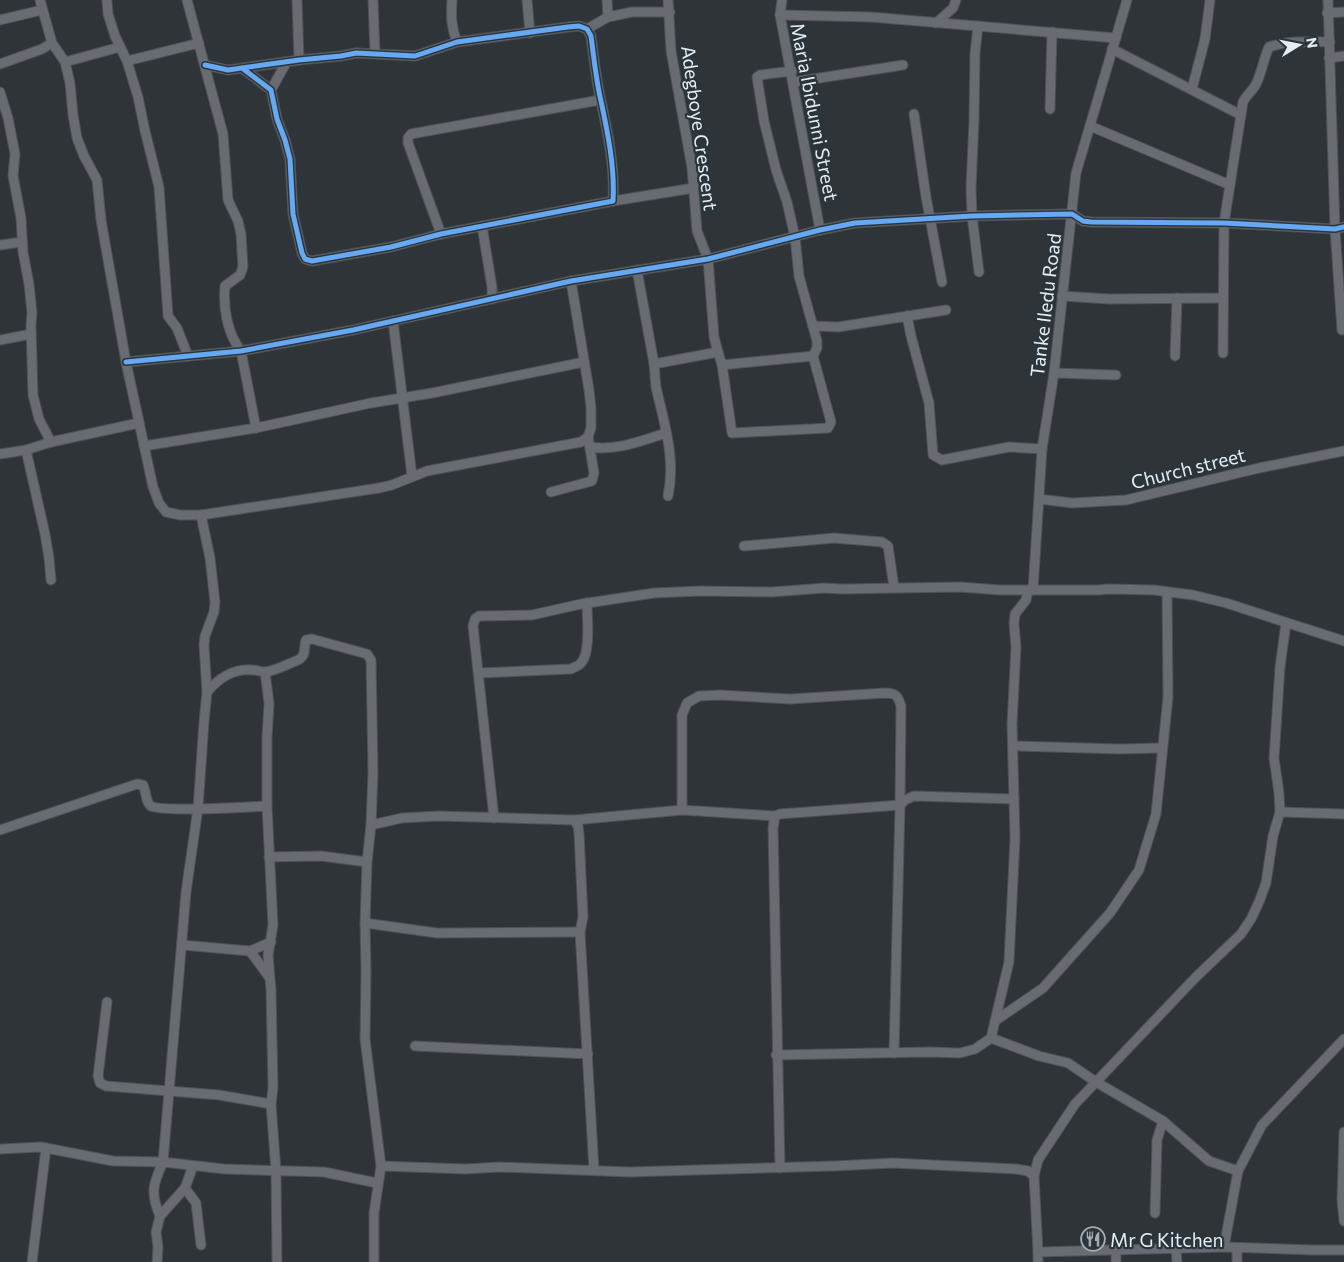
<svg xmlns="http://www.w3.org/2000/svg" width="1344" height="1262" viewBox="0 0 1344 1262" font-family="Commissioner,sans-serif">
  <rect width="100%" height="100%" fill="#2f3438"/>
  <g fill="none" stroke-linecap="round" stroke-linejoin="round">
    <g stroke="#4d5255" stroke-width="11">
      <g id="street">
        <polyline points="40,0 52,43 65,62 70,83 73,115 77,138 84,156 97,180 101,220 126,362 153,487 159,503 166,512 180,515 201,515 379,488 392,485 427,471 581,442 588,437 591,428 591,408 589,390 571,281"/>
        <polyline points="107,0 108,14 115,36 127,61 138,97 145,131 159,187 168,316 177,328 188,356"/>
        <path d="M 187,0 L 223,134 L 228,200 L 238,221 L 241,234 L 243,267 L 240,275 L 225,286 C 223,308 227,333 241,351 L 256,428"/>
        <polyline points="297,0 299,60"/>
        <polyline points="373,0 375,53"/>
        <path d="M 452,0 C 451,16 451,27 457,42"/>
        <polyline points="527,0 530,33"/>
        <polyline points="607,0 608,17"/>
        <polyline points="782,0 780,15 820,230"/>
        <polyline points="1328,0 1335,229 1342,330"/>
        <polyline points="1327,13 1344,12"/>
        <polyline points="780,15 871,17 1116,38"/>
        <polyline points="0,20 42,10"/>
        <polyline points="936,23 953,8 956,0"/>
        <polyline points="978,26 975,53 974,120 971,188 972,216 979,272"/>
        <polyline points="587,29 608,17 632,12 670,12"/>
        <polyline points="1112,49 1241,115"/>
        <polyline points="1329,58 1344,56"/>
        <polyline points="127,61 199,43"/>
        <polyline points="65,62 120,47"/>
        <polyline points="0,64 42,49 52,43"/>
        <path d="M 205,65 L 228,70 L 299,60 L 341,56 L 356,53 L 415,56 L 457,42 L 568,27 L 579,26 L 587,29 L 591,36 C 594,58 596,80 601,101 C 608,134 615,168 613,201 L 441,234 L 391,247 L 312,261 L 305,259 L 302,253 L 293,214 L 290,159 L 285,140 L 277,119 L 271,90 L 242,68"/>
        <polyline points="794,82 903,65"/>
        <polyline points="1192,89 1205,39 1210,0"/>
        <polyline points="271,90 286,63"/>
        <polyline points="0,92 8,118 15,154 13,176 21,218 23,252 29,284 32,313 31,325 33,395 39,419 51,442"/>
        <polyline points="1050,109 1052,32"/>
        <polyline points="914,114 926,197 942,282"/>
        <polyline points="1090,126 1230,185"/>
        <polyline points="613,201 694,188"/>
        <polyline points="482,226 492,287 492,299"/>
        <polyline points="441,234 408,143 408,138 411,134 600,100"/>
        <polyline points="0,245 22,242"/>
        <polyline points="637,270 654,364"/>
        <polyline points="1062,296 1109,299 1223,298"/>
        <polyline points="907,316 911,336 929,403 933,455 942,460 1009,447 1042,449"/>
        <polyline points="393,321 412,476"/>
        <polyline points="813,326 838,327 946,310"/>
        <polyline points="0,340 31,334"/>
        <polyline points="718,352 722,365 732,433 828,428 831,422 813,356"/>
        <path d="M 1223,353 L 1224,223 L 1243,102 C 1247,94 1254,90 1257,82 C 1262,71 1264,58 1269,47 C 1288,40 1310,42 1330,42"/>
        <polyline points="1175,356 1177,298"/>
        <polyline points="126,362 241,351 353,330 571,281 708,259 820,230 855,223 972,216 1072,214 1083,221 1091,222 1224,223 1335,229 1344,227"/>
        <polyline points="722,365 813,356 817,348 817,341 799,276 795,237 787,202 776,170 764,121 757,77 760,75 792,71"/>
        <polyline points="1054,373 1116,375"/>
        <polyline points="144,446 256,428 371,403 432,393 584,362"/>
        <path d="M 590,447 C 617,451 641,441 666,433"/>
        <polyline points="26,450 45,534 49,558 51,580"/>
        <polyline points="0,454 26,450 51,442 139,423"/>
        <polyline points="551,492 592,481 594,473 588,437"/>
        <path d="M 668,496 C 676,458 664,423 656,387 C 655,380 655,372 654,364 L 718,352 L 714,337 L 708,259 L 697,231 L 692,168 L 671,51 L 668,0"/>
        <polyline points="1039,499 1072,503 1126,500 1259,468 1344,451"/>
        <polyline points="744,546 834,538 882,542 888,546 894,587"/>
        <polyline points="1033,590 1042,449 1054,373 1076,173 1127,0"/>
        <polyline points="265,672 269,703 267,738 267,806 273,925 268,955 271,990 273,1088 271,1104 276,1171 277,1262"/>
        <path d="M 479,673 L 571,669 C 574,667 579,666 581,663 C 591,653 587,617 587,603"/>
        <path d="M 207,692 C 219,678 233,668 253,670 C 257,670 261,672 265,672 C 275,671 288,664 298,660 C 307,655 303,649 306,640 L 312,639 L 367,654 L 371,660 L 373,772 L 371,825 L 367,862 L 365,923 L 366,972 L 365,1039 L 381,1166 L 374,1213 L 374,1262"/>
        <polyline points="1013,746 1119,749 1162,748"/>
        <path d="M 682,810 L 682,715 L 687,703 L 699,696 L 720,695 L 790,699 L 885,693 C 896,693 898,696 901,706 L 900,805 L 894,1053"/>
        <polyline points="1280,812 1344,814"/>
        <polyline points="494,818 473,626 475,619 479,616 532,615 581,604 654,593 701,591 772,592 824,588 842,589 960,587 1000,590 1099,590 1108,589 1154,590 1193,595 1226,603 1344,641"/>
        <polyline points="574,820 682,810 775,816"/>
        <polyline points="371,825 402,818 438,816 574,820 578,826 579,834 583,917 580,932 594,1170"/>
        <path d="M 0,830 L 137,784 L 143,785 C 146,791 146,803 151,806 C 160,812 250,807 267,806"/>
        <polyline points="269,857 321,856 367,862"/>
        <polyline points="365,923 437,933 580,932"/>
        <polyline points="182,945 250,951 271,942"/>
        <polyline points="250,951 269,977"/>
        <polyline points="107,1002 98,1076 100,1083 106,1086 219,1095 271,1104"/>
        <polyline points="995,1021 1043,988 1110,913 1139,870 1156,814 1168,697 1167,592"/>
        <polyline points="991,1038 1039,1056 1068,1063 1096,1082 1075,1104 1038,1160 1034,1176"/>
        <polyline points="415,1046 588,1054"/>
        <polyline points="776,1055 930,1052 960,1053 975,1049 991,1038 1009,962 1015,838 1012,724 1016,647 1014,623 1015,614 1026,600 1028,590"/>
        <polyline points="1344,1132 1342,1200 1344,1221"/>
        <polyline points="0,1149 41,1147 113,1161 163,1162 224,1169 324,1172 377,1183"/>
        <polyline points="381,1166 466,1169 499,1167 629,1172 834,1166 893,1163 1016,1169 1028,1171 1034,1176 1038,1252"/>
        <polyline points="780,1168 773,828 775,816 780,814 900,805 905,800 914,796 1014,799"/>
        <polyline points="1238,1171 1209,1161 1163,1121 1096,1082 1195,978 1241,934 1251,919 1259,902 1266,883 1273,836 1280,812 1279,793 1274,758 1280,667 1286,623"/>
        <polyline points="185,1188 196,1203 201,1245"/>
        <polyline points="1155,1213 1157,1140 1163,1121"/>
        <path d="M 160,1216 C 150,1193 153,1184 163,1162 L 186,892 L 198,808 L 204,722 L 207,692 L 204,645 L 205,636 L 214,612 L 215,602 L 210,558 L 201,515"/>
        <polyline points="1224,1247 1313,1250 1344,1250"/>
        <polyline points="1176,1248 1177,1262"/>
        <polyline points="32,1262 46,1148"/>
        <polyline points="157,1262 158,1247 156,1232 160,1216 185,1188 193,1166"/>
        <polyline points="1038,1262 1038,1252 1224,1247 1238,1171 1262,1125 1344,1039"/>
        <polyline points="1116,1262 1116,1250"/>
        <polyline points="1237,1262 1237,1248"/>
      </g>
    </g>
    <use href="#street" stroke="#686b72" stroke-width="9"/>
    <g stroke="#2b353c" stroke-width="8">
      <g id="cycleway">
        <path d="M 205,65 L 228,70 L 299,60 L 341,56 L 356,53 L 415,56 L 457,42 L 568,27 L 579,26 L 587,29 L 591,36 C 594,58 596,80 601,101 C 608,134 615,168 613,201 L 441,234 L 391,247 L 312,261 L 305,259 L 302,253 L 293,214 L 290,159 L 285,140 L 277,119 L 271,90 L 242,68"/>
        <polyline points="126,362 241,351 353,330 571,281 708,259 820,230 855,223 972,216 1072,214 1083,221 1091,222 1224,223 1335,229 1344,227"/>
      </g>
    </g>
    <use href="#cycleway" stroke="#66a8f1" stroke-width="5"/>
  </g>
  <defs>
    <g id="restaurant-ring" transform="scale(1.25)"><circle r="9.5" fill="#2b353c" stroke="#a7acb1" stroke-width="1.5"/><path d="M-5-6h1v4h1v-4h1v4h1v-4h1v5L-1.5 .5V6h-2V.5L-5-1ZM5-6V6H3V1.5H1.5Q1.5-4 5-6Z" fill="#a7acb1"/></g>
  </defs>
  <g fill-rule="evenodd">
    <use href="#restaurant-ring" x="1093" y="1239"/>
  </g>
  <g text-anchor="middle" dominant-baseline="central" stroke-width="4.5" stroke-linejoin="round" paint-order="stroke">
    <g font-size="19" fill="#e7edf2" stroke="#2b353c">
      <text transform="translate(815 112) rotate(79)">Maria Ibidunni Street</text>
      <text transform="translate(700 128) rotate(82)">Adegboye Crescent</text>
      <text transform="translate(1045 305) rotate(-83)">Tanke Iledu Road</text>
      <text transform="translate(1188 468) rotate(-14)">Church street</text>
    </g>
    <g font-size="19" fill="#e7edf2" stroke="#2b353c" text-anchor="start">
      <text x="1110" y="1239">Mr G Kitchen</text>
    </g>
  </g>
  <g transform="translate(1299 45) rotate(80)" stroke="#2b353c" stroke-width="4" paint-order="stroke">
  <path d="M0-4L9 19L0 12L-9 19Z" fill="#e7edf2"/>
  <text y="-8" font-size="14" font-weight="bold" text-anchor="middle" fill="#e7edf2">N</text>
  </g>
</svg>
